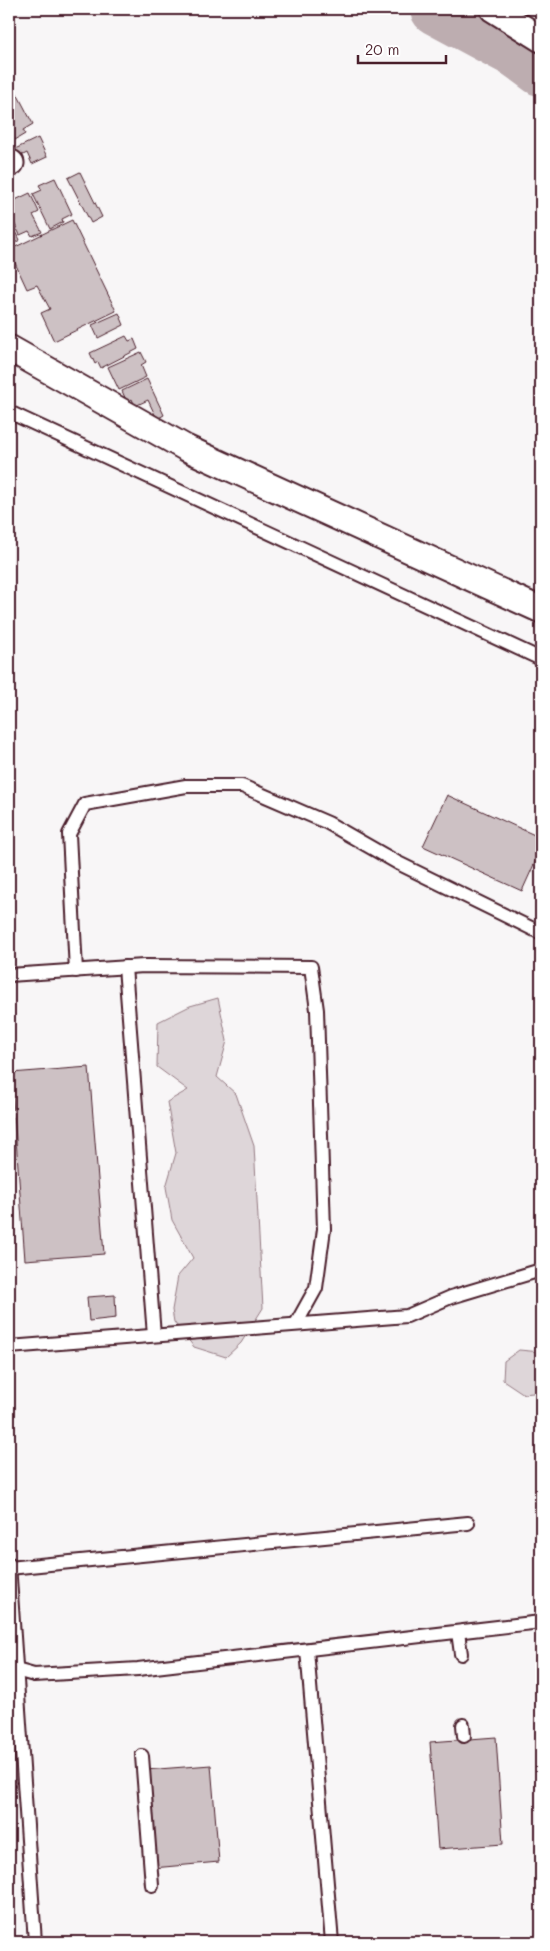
<svg xmlns="http://www.w3.org/2000/svg" width="550" height="1951" viewBox="0 0 550 1951" font-family="Mali,sans-serif">
  <rect width="100%" height="100%" fill="#f8f6f7"/>
  <filter id="ink" filterUnits="userSpaceOnUse"><feTurbulence type="fractalNoise" baseFrequency=".02" numOctaves="2"/><feDisplacementMap in="SourceGraphic" scale="10" xChannelSelector="R" yChannelSelector="G"/><feConvolveMatrix kernelMatrix="1 2 1 2 8 2 1 2 1" color-interpolation-filters="sRGB"/></filter>
  <g filter="url(#ink)">
    <g fill="#ded6d9" stroke="#947a82">
      <polygon points="218,998 227,1041 217,1077 236,1094 254,1146 263,1308 241,1343 226,1357 194,1347 174,1322 172,1310 178,1276 193,1258 172,1220 166,1187 176,1153 167,1102 188,1090 157,1067 158,1022 190,1006"/>
      <polygon points="519,1350 541,1352 541,1392 524,1394 503,1380 504,1361"/>
    </g>
    <g fill="none" stroke-linecap="round" stroke-linejoin="round">
      <polyline stroke="#bdadb0" stroke-width="52" points="436,9 518,53 541,70"/>
    </g>
    <g fill="#cdc1c4" stroke="#4a1f2b">
      <polygon points="13,86 33,124 23,130 25,134 15,140 9,129 9,88"/>
      <polygon points="38,138 47,157 32,164 27,153 19,157 15,149"/>
      <polygon points="80,172 102,217 91,223 68,178"/>
      <polygon points="55,178 72,214 62,219 63,222 50,229 33,194 42,190 39,185"/>
      <polygon points="30,193 39,212 33,215 42,232 32,236 29,231 20,235 9,212 9,203"/>
      <polygon points="9,216 20,240 9,246"/>
      <polygon points="72,220 116,311 54,341 41,313 50,309 37,285 27,289 9,250"/>
      <polygon points="119,313 124,325 98,338 92,325"/>
      <polygon points="126,336 129,341 134,339 138,349 101,368 98,362 95,364 90,353"/>
      <polygon points="141,352 146,362 141,365 146,377 119,390 108,367"/>
      <polygon points="147,379 164,415 157,419 148,400 135,406 132,399 127,402 122,391"/>
      <polygon points="447,795 541,838 541,849 522,891 423,846"/>
      <polygon points="89,1067 104,1254 25,1260 11,1073"/>
      <polygon points="115,1295 116,1318 89,1321 87,1297"/>
      <polygon points="496,1737 503,1844 438,1849 430,1742"/>
      <polygon points="211,1765 219,1862 153,1868 145,1770"/>
    </g>
    <g fill="none" stroke-linecap="round" stroke-linejoin="round">
      <g stroke="#4a1f2b" stroke-width="16">
        <g id="lane">
          <polyline points="9,412 541,659"/>
          <polyline points="125,967 154,1335"/>
          <polyline points="76,971 69,834 85,804 186,786 242,786 328,823 398,863 541,933"/>
          <polyline points="9,975 144,966 311,967 317,1010 324,1229 316,1288 296,1324"/>
          <polyline points="9,1347 407,1316 451,1297 541,1270"/>
          <polyline points="9,1564 35,1942"/>
          <polyline points="9,1568 468,1523"/>
          <polyline points="458,1632 461,1654"/>
          <polyline points="307,1650 332,1942"/>
          <polyline points="9,1671 16,1670 34,1675 138,1669 541,1622"/>
          <polyline points="463,1725 464,1736"/>
          <polyline points="142,1756 152,1885"/>
        </g>
      </g>
      <g stroke="#4a1f2b" stroke-width="29">
        <g id="street">
          <polyline points="493,9 541,39"/>
          <polyline points="9,164 11,163"/>
          <polyline points="9,348 186,448 541,610"/>
        </g>
      </g>
      <use href="#lane" stroke="#fff" stroke-width="12"/>
      <use href="#street" stroke="#fff" stroke-width="25"/>
    </g>
  </g>
  <rect width="550" height="1951" fill="none" stroke="#fff" stroke-width="30"/>
  <rect x="15" y="15" width="520" height="1921" fill="none" stroke="#4a1f2b" stroke-width="2" filter="url(#ink)"/>
  <path d="M358 55v8h88v-8" fill="none" stroke="#4a1f2b" stroke-width="2.5"/>
  <text x="365" y="55" font-size="15" fill="#4a1f2b" stroke="#ffffff" stroke-width="4" paint-order="stroke">20 m</text>
</svg>
